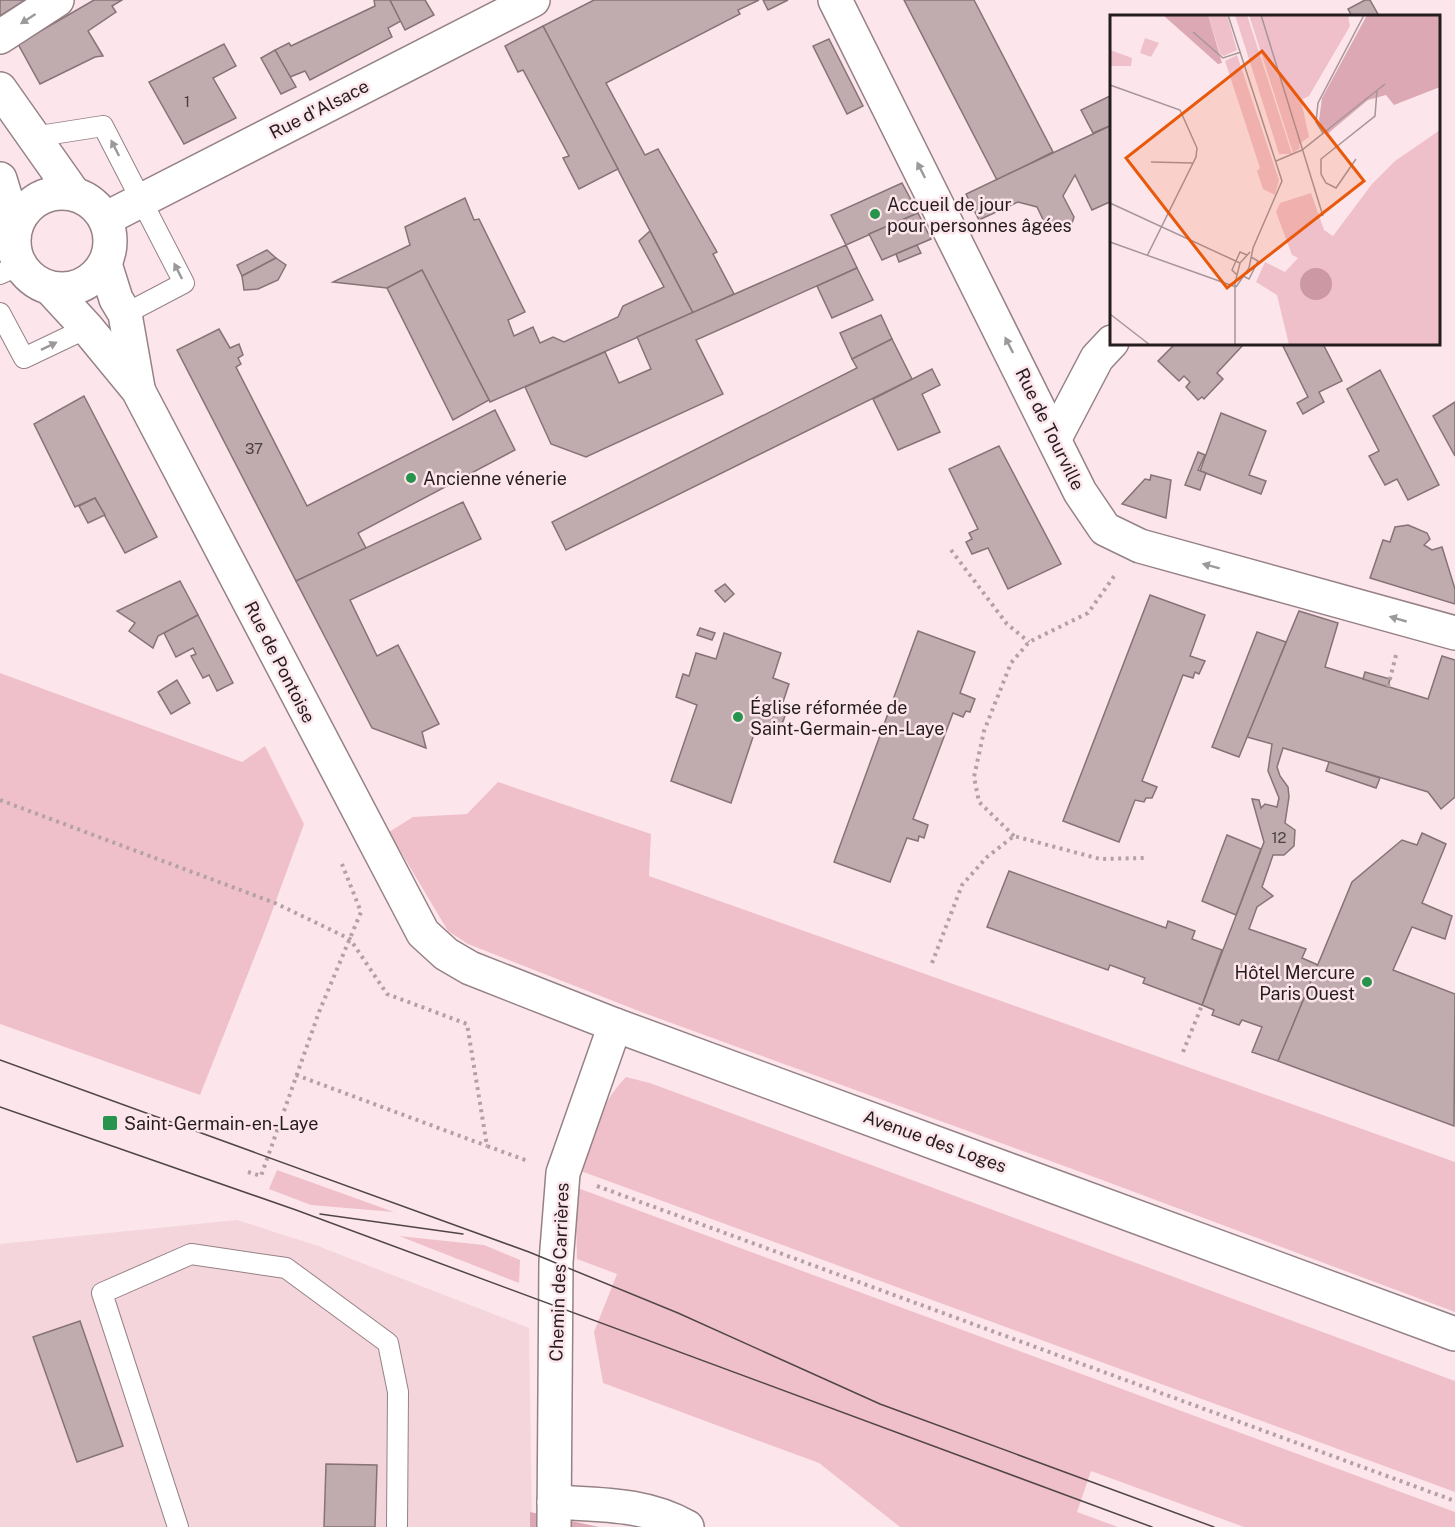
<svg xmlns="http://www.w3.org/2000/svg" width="1455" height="1527" viewBox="0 0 1455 1527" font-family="'Public Sans',sans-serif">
  <rect width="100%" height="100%" fill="#fce6eb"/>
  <polygon fill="#f3d5db" points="237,1220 318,1246 529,1328 532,1527 0,1527 0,1244"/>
  <g fill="#f0c0ca">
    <polygon points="0,673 242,762 265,746 304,824 266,928 200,1095 0,1024"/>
    <polygon points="498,782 651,834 649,876 1455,1162 1455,1312 1078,1171 644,1013 468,944 448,931 389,832 413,817 467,814"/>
    <path d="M 626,1077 L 650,1083 L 1455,1381 L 1455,1492 L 578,1170 C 590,1136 600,1104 626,1077 Z"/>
    <polygon points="277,1170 394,1212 311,1205 269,1189"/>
    <polygon points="575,1187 1455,1512 1455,1527 1244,1527 1091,1471 1077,1512 1118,1527 900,1527 819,1463 603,1383 594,1332 617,1274 577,1259"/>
    <polygon points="399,1236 484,1245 520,1260 519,1283"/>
  </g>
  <polygon fill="#dca8b3" points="530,1512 599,1527 530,1527"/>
  <g fill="#c0abaf" stroke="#867377" stroke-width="1.5">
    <polygon points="0,0 25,0 0,16"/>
    <polygon points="94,0 122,0 112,6 116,12 88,31 103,56 95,57 40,84 18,44"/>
    <polygon points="390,0 401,21 388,28 392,37 310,80 305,71 290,77 275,50 289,43 291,46 375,6 374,0"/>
    <polygon points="390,0 425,0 434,15 405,30"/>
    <polygon points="594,0 759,0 738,10 740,14 606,83 645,155 658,149 717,252 713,254 734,294 693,313 543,26"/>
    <polygon points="763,0 788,0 768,10"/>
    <polygon points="904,0 974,0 1053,152 997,180"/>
    <polygon points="1365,0 1370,0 1379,16 1352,16 1348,9"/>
    <polygon points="543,26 618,169 579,189 563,158 569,156 523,70 518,72 505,46"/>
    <polygon points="829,39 863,106 847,114 813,46"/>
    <polygon points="224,44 236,66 213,78 236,118 184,144 149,82"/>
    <polygon points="275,50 296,87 281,94 261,58"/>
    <polygon points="1112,95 1112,125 1093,133 1081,110"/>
    <polygon points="1112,125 1112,201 1092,210 1075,175 1063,196 1074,217 1070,229 1058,233 1048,230 1037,207 1018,202 979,220 966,194"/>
    <polygon points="902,183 918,213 846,245 831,215"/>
    <polygon points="465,198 474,220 479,219 525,312 508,320 514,336 533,327 540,343 553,337 564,342 618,317 623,306 664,287 639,241 650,231 693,313 490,402 422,270 387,288 333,282 410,245 405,227"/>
    <polygon points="918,213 931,239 882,260 869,234"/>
    <polygon points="846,245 857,268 696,340 723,394 586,457 551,444 525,387 605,352 619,383 651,369 637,337"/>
    <polygon points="917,245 921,253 899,262 896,254"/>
    <polygon points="267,250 276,258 242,276 237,265"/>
    <polygon points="276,258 286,265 278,280 258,289 244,290 242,276"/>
    <polygon points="857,268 873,300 832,318 817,286"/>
    <polygon points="422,270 489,400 453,420 387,288"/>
    <polygon points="881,315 892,339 852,359 840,333"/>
    <polygon points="219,329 230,348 239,344 243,355 238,358 241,364 236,367 307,506 495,410 515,450 358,533 366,548 296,581 177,350"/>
    <polygon points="892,339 912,379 566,550 552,522 857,368 852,359"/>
    <polygon points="1175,344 1244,344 1217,373 1223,379 1204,399 1202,397 1198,400 1186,387 1190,382 1184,376 1179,381 1158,361"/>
    <polygon points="1282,344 1323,344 1342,381 1319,392 1324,402 1303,414 1297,403 1308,397"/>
    <polygon points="932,369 940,385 922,394 940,432 898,450 873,399"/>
    <polygon points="1380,370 1439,485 1408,500 1397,479 1385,485 1369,456 1379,451 1347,389"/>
    <polygon points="84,396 157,537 125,553 95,498 75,507 34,424"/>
    <polygon points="1455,402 1455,456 1433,416"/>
    <polygon points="1221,413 1266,431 1249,475 1266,481 1261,494 1200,471"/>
    <polygon points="999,446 1061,564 1008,589 988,548 972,554 966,542 972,539 969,533 978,529 949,469"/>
    <polygon points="1198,452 1205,455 1198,470 1206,473 1200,490 1185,485"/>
    <polygon points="1151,475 1171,480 1166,518 1122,504 1145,479 1150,480"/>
    <polygon points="95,498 105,515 88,523 79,506"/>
    <polygon points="463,502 481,539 350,600 377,656 398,645 439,724 422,732 426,748 372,728 296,581"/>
    <polygon points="1408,525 1427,533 1430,539 1424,545 1432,550 1442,547 1455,589 1455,604 1370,578 1383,540 1390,542 1395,527"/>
    <polygon points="180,581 198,615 158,636 153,648 129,631 135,623 117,611"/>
    <polygon points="725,584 734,594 725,602 715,591"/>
    <polygon points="1150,595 1205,615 1190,656 1205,661 1199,674 1195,672 1193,678 1183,675 1142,781 1157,787 1152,798 1146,798 1144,802 1135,800 1119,842 1063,821"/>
    <polygon points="1299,611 1338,623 1325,667 1428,699 1442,656 1455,660 1455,797 1441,809 1428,792 1283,748 1277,767 1280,776 1288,787 1289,797 1285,823 1295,830 1294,846 1284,855 1273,855 1262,887 1273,896 1257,907 1249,929 1306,949 1302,958 1318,965 1278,1061 1252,1052 1262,1027 1242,1020 1239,1025 1212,1015 1214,1010 1202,1005 1264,842 1252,799 1259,800 1261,808 1265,804 1277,807 1279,798 1268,771 1272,744 1247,737"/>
    <polygon points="198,615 233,683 217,691 209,675 203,678 191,656 196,654 193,648 176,657 164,633"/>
    <polygon points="700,628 715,633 712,640 697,635"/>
    <polygon points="918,631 975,652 960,693 975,699 970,712 966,711 963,717 953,713 913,819 928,825 924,838 919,836 918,841 907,838 890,882 834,862"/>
    <polygon points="1257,632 1286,642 1239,757 1212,747"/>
    <polygon points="724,633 781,653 773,678 789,684 781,708 787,710 779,733 757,725 731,803 671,781 697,705 676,697 683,674 689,676 696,653 716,659"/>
    <polygon points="1365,672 1390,679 1388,687 1363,679"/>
    <polygon points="177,680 190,703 171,714 158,692"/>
    <polygon points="1329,762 1380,778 1376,788 1326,771"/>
    <polygon points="1422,833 1446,844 1422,903 1452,916 1445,939 1412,927 1393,970 1455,994 1454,1126 1278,1061 1352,882 1402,840 1417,845"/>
    <polygon points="1227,835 1261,849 1236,915 1202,901"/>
    <polygon points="1009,871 1166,928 1168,921 1195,931 1192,939 1222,950 1202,1005 1143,983 1145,978 1110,965 1108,970 987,927"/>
    <polygon points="80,1321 123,1446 77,1462 33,1337"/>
    <polygon points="326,1464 377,1465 375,1527 324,1527"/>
  </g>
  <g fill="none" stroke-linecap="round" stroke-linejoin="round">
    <g stroke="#968286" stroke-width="22">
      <g id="lane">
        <polyline points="33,137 103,126 184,283 125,314"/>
        <polyline points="0,274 20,265"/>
        <polyline points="0,313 24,358 87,328"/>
        <polyline points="178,1527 102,1293 191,1254 286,1268 388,1343 398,1392 397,1527"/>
      </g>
    </g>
    <g stroke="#968286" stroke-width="36">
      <g id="street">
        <polyline points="835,0 1080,492 1105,529 1140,546 1455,633"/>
        <polyline points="0,37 57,0"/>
        <polyline points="105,219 533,0"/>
        <polyline points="1055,438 1097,358 1112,342"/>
        <path d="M 554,1502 C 600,1505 645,1503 687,1527"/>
        <polyline points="554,1527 556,1262 563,1173 615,1025"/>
      </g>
    </g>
    <g stroke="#968286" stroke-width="36">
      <g id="secondary">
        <polyline points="0,89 74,194"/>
        <polyline points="0,179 15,228"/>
        <circle cx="62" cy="241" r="48"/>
        <polyline points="105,264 116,299 125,314 138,388"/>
        <polyline points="51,289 87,328 138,390 423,933 446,954 470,968 615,1025 1455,1334"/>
      </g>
    </g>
    <g stroke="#b3a1a5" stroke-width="4" stroke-dasharray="3 4.5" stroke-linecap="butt">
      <polyline points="951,550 1007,624 1029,642"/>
      <polyline points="1388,687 1396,655"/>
      <polyline points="0,800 275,903 350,939 387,994 467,1024 487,1146 528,1161"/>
      <polyline points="1014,836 979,802 974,777 984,731 1011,663 1029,642 1088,613 1115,575"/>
      <polyline points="932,963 962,885 987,857 1014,836 1100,859 1145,858"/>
      <polyline points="1183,1052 1202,1005"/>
      <polyline points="296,1075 487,1146"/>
      <polyline points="248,1172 261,1176 319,1012 361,912 342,864"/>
      <polyline points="597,1186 1455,1501"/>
    </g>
    <use href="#lane" stroke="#fff" stroke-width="20"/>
    <use href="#street" stroke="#fff" stroke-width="33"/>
    <use href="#secondary" stroke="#fff" stroke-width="33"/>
    <g stroke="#504548" stroke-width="1.5">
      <polyline points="0,1060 529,1252 678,1313 880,1404 1214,1527"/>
      <polyline points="0,1107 296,1210 1152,1527"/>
      <polyline points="320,1214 463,1234"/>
    </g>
  </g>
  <defs><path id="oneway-solid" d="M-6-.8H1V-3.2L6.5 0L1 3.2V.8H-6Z" transform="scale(1.5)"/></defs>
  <g fill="#9c999a">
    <use href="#oneway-solid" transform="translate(28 19) rotate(147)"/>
    <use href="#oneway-solid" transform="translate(115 148) rotate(-117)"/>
    <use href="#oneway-solid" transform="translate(921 170) rotate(-117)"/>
    <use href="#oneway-solid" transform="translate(178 271) rotate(-117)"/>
    <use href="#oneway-solid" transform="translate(1009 345) rotate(-117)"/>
    <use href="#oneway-solid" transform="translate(49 346) rotate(-26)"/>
    <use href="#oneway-solid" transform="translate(1211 566) rotate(-165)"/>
    <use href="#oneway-solid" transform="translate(1398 619) rotate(-164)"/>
  </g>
  <g fill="#26944c" stroke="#fce6eb" stroke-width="2">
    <circle cx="875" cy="214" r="6"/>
    <circle cx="411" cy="478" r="6"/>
    <circle cx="738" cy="717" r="6"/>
    <circle cx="1367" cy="982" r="6"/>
    <rect x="102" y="1115" width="16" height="16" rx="3"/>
  </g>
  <g text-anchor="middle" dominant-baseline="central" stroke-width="5" stroke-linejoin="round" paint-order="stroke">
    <g font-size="15" fill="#4b4042">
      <text x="187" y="101">1</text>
      <text x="254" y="448">37</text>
      <text x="1279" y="837">12</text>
    </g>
    <g font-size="18" fill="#241c1e" stroke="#fce6eb">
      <text transform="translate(319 109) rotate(-27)">Rue d'Alsace</text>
      <text transform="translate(1050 429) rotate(64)">Rue de Tourville</text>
      <text transform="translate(280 662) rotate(63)">Rue de Pontoise</text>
      <text transform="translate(935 1141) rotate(20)">Avenue des Loges</text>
      <text transform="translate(559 1272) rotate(-88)">Chemin des Carrières</text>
    </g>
    <g font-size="18" fill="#241c1e" stroke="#fce6eb" text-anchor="start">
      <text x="887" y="204">Accueil de jour<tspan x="887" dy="21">pour personnes âgées</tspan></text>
      <text x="423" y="478">Ancienne vénerie</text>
      <text x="750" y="707">Église réformée de<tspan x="750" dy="21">Saint-Germain-en-Laye</tspan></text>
      <text x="1355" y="972" text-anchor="end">Hôtel Mercure<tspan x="1355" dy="21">Paris Ouest</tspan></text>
      <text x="124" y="1123">Saint-Germain-en-Laye</text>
    </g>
  </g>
  <g transform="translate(1110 15)">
    <rect width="330" height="330" fill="#fce6eb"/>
    <path d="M 98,0 L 117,0 L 127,35 L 114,41 L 110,39 ZM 125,0 L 137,0 L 182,139 L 169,139 ZM 139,0 L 238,0 L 240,11 L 199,81 L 191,85 L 199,122 L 189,129 L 190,133 L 183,138 ZM 35,23 L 49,28 L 41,42 L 30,38 ZM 0,35 L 22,43 L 21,51 L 0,51 ZM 127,40 L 169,165 L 165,180 L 153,174 L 147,156 L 150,153 L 115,46 ZM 330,115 L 330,330 L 179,330 L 167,280 L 146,267 L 155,247 L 175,257 L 188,243 L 182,240 L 166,197 L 170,188 L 201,178 L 214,215 L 223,221 L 262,169 L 285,146 Z" fill="#f0c0ca"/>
    <path d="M 53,0 L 98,0 L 112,48 L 108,49 ZM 257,0 L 330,0 L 330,72 L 284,90 L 276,80 L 258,85 L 216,120 L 209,105 L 212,83 Z" fill="#dca8b3"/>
    <path d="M190 269a16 16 0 1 1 32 0a16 16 0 1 1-32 0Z" fill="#cb98a4"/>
    <path fill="none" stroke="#a69599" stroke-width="1.5" d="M 118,0 L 172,166 L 143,233 L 139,253 L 126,272M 151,0 L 213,201M 83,17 L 113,43 L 131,37M 0,70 L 70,95 L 87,133 L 86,142 L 37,241M 213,118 L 206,107 L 208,88 L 254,0M 246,144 L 226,173 L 216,168 L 211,159 L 211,144 L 265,101 L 267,75M 166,146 L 192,135 L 275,69M 41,147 L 83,148M 0,188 L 130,248M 0,227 L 126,272M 127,260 L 122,255 L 130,237 L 137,240M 133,261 L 139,264 L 148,246 L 141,242M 0,299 L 40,330M 125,330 L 125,268 L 130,248 L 140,237"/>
    <path fill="#e8590c" fill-opacity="0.15" stroke="#e8590c" stroke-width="3" d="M 152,36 L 254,166 L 117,273 L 16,143 Z"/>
    <rect width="330" height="330" fill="none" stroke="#241c1e" stroke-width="3"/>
  </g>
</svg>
